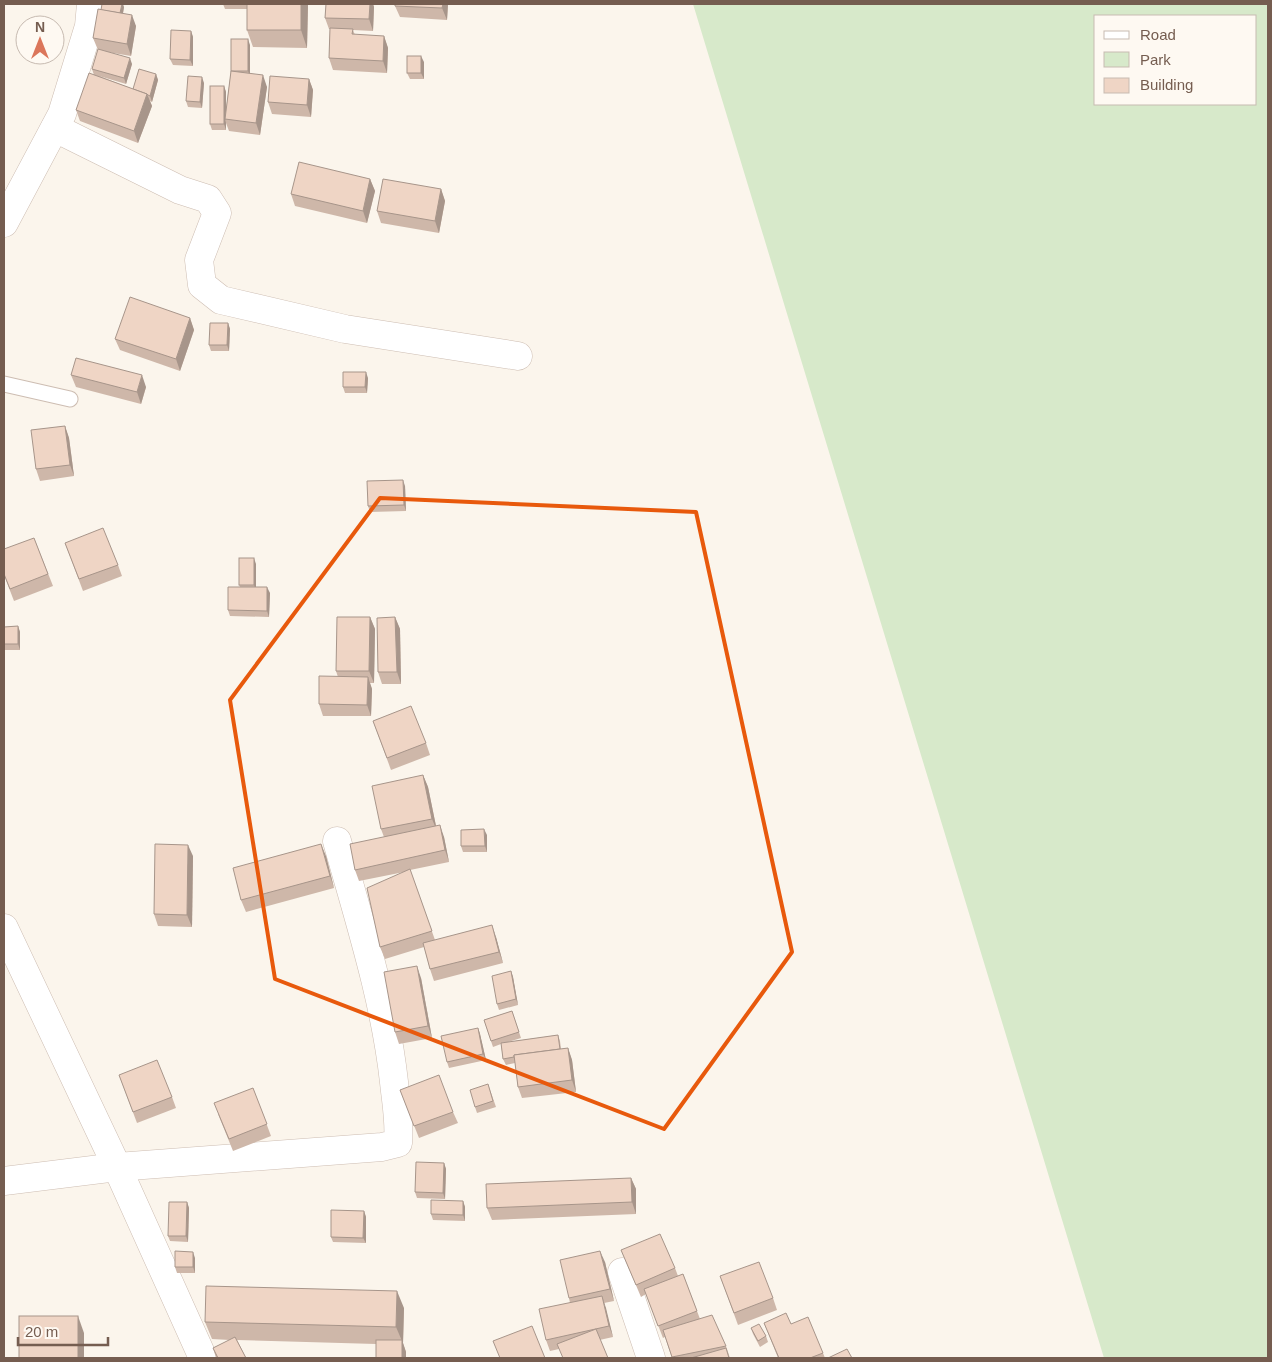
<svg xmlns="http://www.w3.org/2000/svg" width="1272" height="1362" viewBox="0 0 1272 1362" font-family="Arial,sans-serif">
  <rect width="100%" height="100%" fill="#fbf5ec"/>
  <path fill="#d7e9ca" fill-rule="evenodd" d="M 693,4 L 1268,4 L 1268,1358 L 1104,1358 ZM 1096,16 L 1256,16 L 1256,104 L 1096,104 Z"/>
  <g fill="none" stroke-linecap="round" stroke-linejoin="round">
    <g stroke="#cdbdb2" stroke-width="17">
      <polyline id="service" points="4,384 70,399"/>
    </g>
    <g stroke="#cdbdb2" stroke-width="29">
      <g id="minor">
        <polyline points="55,128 180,190 208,199 217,213 199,260 202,285 221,300 345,329 518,356"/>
        <polyline points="4,223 62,114 89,26 91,4"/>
        <polyline points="4,928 117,1167 203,1358"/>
        <path d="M 4,1181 L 117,1167 L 382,1147 L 398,1143 C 400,1122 396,1102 394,1082 C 385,1000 359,920 337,841"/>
        <polyline points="622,1272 651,1358"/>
      </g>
    </g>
    <use href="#service" stroke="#fff" stroke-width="15"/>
    <use href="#minor" stroke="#fff" stroke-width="28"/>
  </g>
  <g fill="#ceb7a9">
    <polygon points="223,4 308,4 307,48 253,47 247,30 247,9 225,9"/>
    <polygon points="326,4 373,4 374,7 373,31 353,30 355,35 384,36 388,48 387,73 333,70 329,58 330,29 329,29 325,18"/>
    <polygon points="448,4 447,20 400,17 395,6"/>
    <polygon points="124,7 123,13 136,26 131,56 107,52 132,64 126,84 99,76 133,89 156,74 158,80 152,102 150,101 152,106 138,143 80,121 76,110 94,75 92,69 98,50 93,38 101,10"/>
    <polygon points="191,31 193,37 193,66 173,65 170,59"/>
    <polygon points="250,45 250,74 267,87 260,135 229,131 226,123 226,130 212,130 210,124 224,86 226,92 226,109 231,71"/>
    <polygon points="424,62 424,79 410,79 407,73"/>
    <polygon points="309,79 313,90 311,117 272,114 268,102"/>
    <polygon points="204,83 202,108 188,107 186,101"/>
    <polygon points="370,179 375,191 367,223 295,206 291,194"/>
    <polygon points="441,189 445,201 439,233 381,223 377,211"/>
    <polygon points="190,318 194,330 180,371 120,350 115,339"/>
    <polygon points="228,323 230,329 229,351 211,351 209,345"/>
    <polygon points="71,375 146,387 141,404 76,387"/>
    <polygon points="368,378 367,393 345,393 343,387"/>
    <polygon points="65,426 69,438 74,476 40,481 36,469"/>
    <polygon points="405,486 406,511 370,512 368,506"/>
    <polygon points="34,538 53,586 14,601 4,575"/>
    <polygon points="65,543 118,565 122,576 83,591"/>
    <polygon points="256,564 256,587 270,593 269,617 230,616 228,610 240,587 239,585"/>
    <polygon points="370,617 375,629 374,683 370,683 372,689 371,716 323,716 319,704 338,677 336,671"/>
    <polygon points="395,617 400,629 401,684 382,684 378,672"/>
    <polygon points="18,626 20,632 20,650 4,650 4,627"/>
    <polygon points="373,721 426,743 430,755 391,770"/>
    <polygon points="423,775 428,787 436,826 444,837 449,862 410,870 435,940 496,937 503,963 434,981 430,969 424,947 385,959 380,947 404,872 359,881 355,870 384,837 381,829"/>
    <polygon points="487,835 487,852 463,852 461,846"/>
    <polygon points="193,856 192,927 158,926 154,914"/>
    <polygon points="326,856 334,888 246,912 241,900"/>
    <polygon points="511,971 513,977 518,1005 499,1010 497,1004"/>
    <polygon points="421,978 432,1038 399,1044 395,1032"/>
    <polygon points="512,1011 521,1038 508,1042 558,1035 560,1041 561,1049 568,1048 572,1060 576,1092 522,1098 518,1087 515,1063 506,1065 503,1059 501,1044 493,1047 484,1020"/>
    <polygon points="478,1028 480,1034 486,1060 449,1068 447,1062"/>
    <polygon points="119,1075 172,1097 176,1108 137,1123"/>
    <polygon points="488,1084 496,1107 477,1113 475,1107"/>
    <polygon points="253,1088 271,1136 233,1151 218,1114"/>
    <polygon points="400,1090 453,1112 458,1123 419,1138"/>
    <polygon points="444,1163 446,1169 445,1199 417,1198 415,1192"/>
    <polygon points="631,1178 636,1189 636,1214 492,1220 487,1208"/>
    <polygon points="463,1201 465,1207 465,1221 433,1220 431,1214"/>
    <polygon points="187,1202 189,1208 188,1242 170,1241 168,1236"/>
    <polygon points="364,1211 366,1217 366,1243 333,1242 331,1237"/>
    <polygon points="621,1250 675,1268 678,1276 683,1274 700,1319 726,1346 730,1358 672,1358 665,1337 663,1338 646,1294 641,1297"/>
    <polygon points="195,1258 195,1273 177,1273 175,1267"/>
    <polygon points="605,1262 614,1301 604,1303 613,1337 550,1351 546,1340 570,1303 569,1298"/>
    <polygon points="720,1276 773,1298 777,1310 738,1325"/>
    <polygon points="404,1308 403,1343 406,1352 406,1358 376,1344 237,1340 246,1358 216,1358 213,1348 230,1340 212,1339 205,1322"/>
    <polygon points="764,1323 791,1324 823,1353 825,1358 778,1358"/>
    <polygon points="751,1328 766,1336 768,1342 760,1347 753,1334"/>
  </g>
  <g fill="#a7958a">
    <polygon points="122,4 123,4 124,7 122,19 120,13"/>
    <polygon points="301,4 308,4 307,48 301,30"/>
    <polygon points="370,4 373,4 374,7 373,31 369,19"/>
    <polygon points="443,4 448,4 447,20 442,8"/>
    <polygon points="132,15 136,26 131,56 127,44"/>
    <polygon points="191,31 193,37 193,66 190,60"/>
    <polygon points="384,36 388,48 387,73 383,61"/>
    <polygon points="248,39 250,45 250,77 248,71"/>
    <polygon points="421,56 424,62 424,79 421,73"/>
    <polygon points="130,58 132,64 126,84 124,78"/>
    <polygon points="156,74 158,80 152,102 150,96"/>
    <polygon points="263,75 267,87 260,135 256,123"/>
    <polygon points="202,77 204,83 202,108 200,102"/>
    <polygon points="309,79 313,90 311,117 307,105"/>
    <polygon points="224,86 226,92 226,120 225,119 226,123 226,130 224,124"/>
    <polygon points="147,94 152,106 138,143 134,131"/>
    <polygon points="370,179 375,191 367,223 363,211"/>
    <polygon points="441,189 445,201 439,233 435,221"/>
    <polygon points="190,318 194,330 180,371 176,359"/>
    <polygon points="228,323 230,329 229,351 227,345"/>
    <polygon points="366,372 368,378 367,393 365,387"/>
    <polygon points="142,375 146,387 141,404 137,392"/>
    <polygon points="65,426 69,438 74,476 70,465"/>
    <polygon points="403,480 405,486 406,511 404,505"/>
    <polygon points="254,558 256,564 256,591 254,585"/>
    <polygon points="267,587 270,593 269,617 267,611"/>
    <polygon points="370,617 375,629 374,683 369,671"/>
    <polygon points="395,617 400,629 401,684 397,672"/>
    <polygon points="18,626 20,632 20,650 18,644"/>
    <polygon points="368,677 372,689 371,716 367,705"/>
    <polygon points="423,775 428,787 437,831 432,819"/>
    <polygon points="440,825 444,837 449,862 445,850"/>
    <polygon points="484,829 487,835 487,852 485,846"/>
    <polygon points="321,844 326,856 334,888 330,876"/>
    <polygon points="188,845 193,856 192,927 187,915"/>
    <polygon points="492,925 496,937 503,963 499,952"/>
    <polygon points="417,966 421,978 432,1038 428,1026"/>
    <polygon points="511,971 513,977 518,1005 516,999"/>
    <polygon points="478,1028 480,1034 486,1060 483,1054"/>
    <polygon points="568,1048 572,1060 576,1092 572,1080"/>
    <polygon points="444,1163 446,1169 445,1199 443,1193"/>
    <polygon points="631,1178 636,1189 636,1214 632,1202"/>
    <polygon points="463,1201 465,1207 465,1221 463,1215"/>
    <polygon points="187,1202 189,1208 188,1242 186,1236"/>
    <polygon points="364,1211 366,1217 366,1243 363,1238"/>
    <polygon points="600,1251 605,1262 614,1301 610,1289"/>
    <polygon points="193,1252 195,1258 195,1273 193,1267"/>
    <polygon points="397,1291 404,1308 403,1343 406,1352 406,1358 402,1358 402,1341 396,1327"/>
    <polygon points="602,1296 606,1308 613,1337 609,1326"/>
    <polygon points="78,1316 84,1333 84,1358 78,1358"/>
  </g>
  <g fill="#efd5c5" stroke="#a7958a">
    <polygon points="102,4 122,4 120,13 101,10"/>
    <rect x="247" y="4" width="54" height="26"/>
    <polygon points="326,4 370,4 369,19 325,18"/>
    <polygon points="395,4 443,4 442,8 395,6"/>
    <polygon points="98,9 132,15 127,44 93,38"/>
    <polygon points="330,28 353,29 352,34 384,36 383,61 329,58"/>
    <polygon points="171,30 191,31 190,60 170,59"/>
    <rect x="231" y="39" width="17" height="32"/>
    <polygon points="98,49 130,58 124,78 92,69"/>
    <rect x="407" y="56" width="14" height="17"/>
    <polygon points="139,69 156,74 150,96 148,95 147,94 133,89"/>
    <polygon points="231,71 263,75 256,123 225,119"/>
    <polygon points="89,73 147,94 134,131 76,110"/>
    <polygon points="188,76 202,77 200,102 186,101"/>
    <polygon points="270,76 309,79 307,105 268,102"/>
    <rect x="210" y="86" width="14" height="38"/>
    <polygon points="299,162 370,179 363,211 291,194"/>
    <polygon points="383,179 441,189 435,221 377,211"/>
    <polygon points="130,297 190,318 176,359 115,339"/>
    <polygon points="210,323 228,323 227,345 209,345"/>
    <polygon points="76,358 142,375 137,392 71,375"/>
    <polygon points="343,372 366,372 365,387 343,387"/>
    <polygon points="65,426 70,465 36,469 31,430"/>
    <polygon points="403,480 404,505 368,506 367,481"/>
    <polygon points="103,528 118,565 79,579 65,543"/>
    <polygon points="34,538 48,574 10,589 4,574 4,549"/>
    <rect x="239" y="558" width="15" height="27"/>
    <polygon points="228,587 267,587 267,611 228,610"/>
    <polygon points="337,617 370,617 369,671 336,671"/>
    <polygon points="395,617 397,672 378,672 377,618"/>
    <polygon points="18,626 18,644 4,644 4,627"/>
    <polygon points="319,676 368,677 367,705 319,704"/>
    <polygon points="411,706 426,743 387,758 373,721"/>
    <polygon points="423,775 432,819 381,829 372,786"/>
    <polygon points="440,825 445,850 355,870 350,844"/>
    <polygon points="484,829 485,846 461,846 461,830"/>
    <polygon points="155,844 188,845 187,915 154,914"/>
    <polygon points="321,844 330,876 241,900 233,868"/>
    <polygon points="410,869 432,931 380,947 367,888"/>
    <polygon points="492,925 499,952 430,969 423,943"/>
    <polygon points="417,966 428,1026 395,1032 384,972"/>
    <polygon points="511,971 516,999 497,1004 492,976"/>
    <polygon points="512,1011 519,1032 491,1041 484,1020"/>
    <polygon points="478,1028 483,1054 447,1062 441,1036"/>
    <polygon points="558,1035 560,1049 514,1055 514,1057 503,1059 501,1043"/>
    <polygon points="568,1048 572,1080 518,1087 514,1055"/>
    <polygon points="157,1060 172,1097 133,1112 119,1075"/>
    <polygon points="439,1075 453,1112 414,1126 400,1090"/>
    <polygon points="488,1084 493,1101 475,1107 470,1090"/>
    <polygon points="253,1088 267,1124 229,1139 214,1103"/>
    <polygon points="416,1162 444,1163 443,1193 415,1192"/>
    <polygon points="631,1178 632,1202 487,1208 486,1184"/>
    <polygon points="431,1200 463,1201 463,1215 431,1214"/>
    <polygon points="169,1202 187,1202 186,1236 168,1236"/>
    <polygon points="331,1210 364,1211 363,1238 331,1237"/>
    <polygon points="660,1234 675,1268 636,1285 621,1250"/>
    <polygon points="175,1251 193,1252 193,1267 175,1267"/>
    <polygon points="600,1251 610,1289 569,1298 560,1260"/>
    <polygon points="759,1262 773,1298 734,1313 720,1276"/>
    <polygon points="683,1274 697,1311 658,1326 644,1289"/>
    <polygon points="206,1286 397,1291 396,1327 205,1322"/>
    <polygon points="602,1296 609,1326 546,1340 539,1309"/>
    <polygon points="786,1313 791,1324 808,1317 823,1353 810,1358 779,1358 764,1323"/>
    <polygon points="712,1315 726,1346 672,1357 663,1330"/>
    <rect x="19" y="1316" width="59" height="42"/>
    <polygon points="759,1324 766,1336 758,1341 751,1328"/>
    <polygon points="532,1326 545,1358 500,1358 493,1341"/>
    <polygon points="596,1329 608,1358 563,1358 557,1344"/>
    <polygon points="235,1337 246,1358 218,1358 213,1348"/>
    <rect x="376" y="1340" width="26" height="18"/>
    <polygon points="726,1348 729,1358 691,1358"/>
    <polygon points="847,1349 852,1358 828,1358"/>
  </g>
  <path fill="none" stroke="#e8590c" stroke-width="4" stroke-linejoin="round" d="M 380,498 L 696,512 L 792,952 L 664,1129 L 275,979 L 230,700 Z"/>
  <rect width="1272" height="1362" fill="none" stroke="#755d50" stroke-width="10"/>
  <rect x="1094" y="15" width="162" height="90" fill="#fef9f2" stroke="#c7bbb1"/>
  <rect x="1104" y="31" width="25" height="8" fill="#ffffff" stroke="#c7bbb1"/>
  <text x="1140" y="40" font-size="15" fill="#755d50">Road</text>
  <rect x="1104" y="52" width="25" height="15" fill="#d7e9ca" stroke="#c7bbb1"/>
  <text x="1140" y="65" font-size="15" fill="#755d50">Park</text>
  <rect x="1104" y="78" width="25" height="15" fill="#efd5c5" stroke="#c7bbb1"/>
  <text x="1140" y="90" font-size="15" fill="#755d50">Building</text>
  <g transform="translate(40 40)"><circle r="24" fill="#fef9f2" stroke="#c7bbb1"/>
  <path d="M0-4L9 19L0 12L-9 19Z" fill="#db765b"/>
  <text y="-8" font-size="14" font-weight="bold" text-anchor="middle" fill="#755d50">N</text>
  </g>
  <path d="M18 1337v8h90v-8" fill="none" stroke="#755d50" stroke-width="2.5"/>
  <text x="25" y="1337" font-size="15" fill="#755d50" stroke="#fef9f2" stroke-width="4" paint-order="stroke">20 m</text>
</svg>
